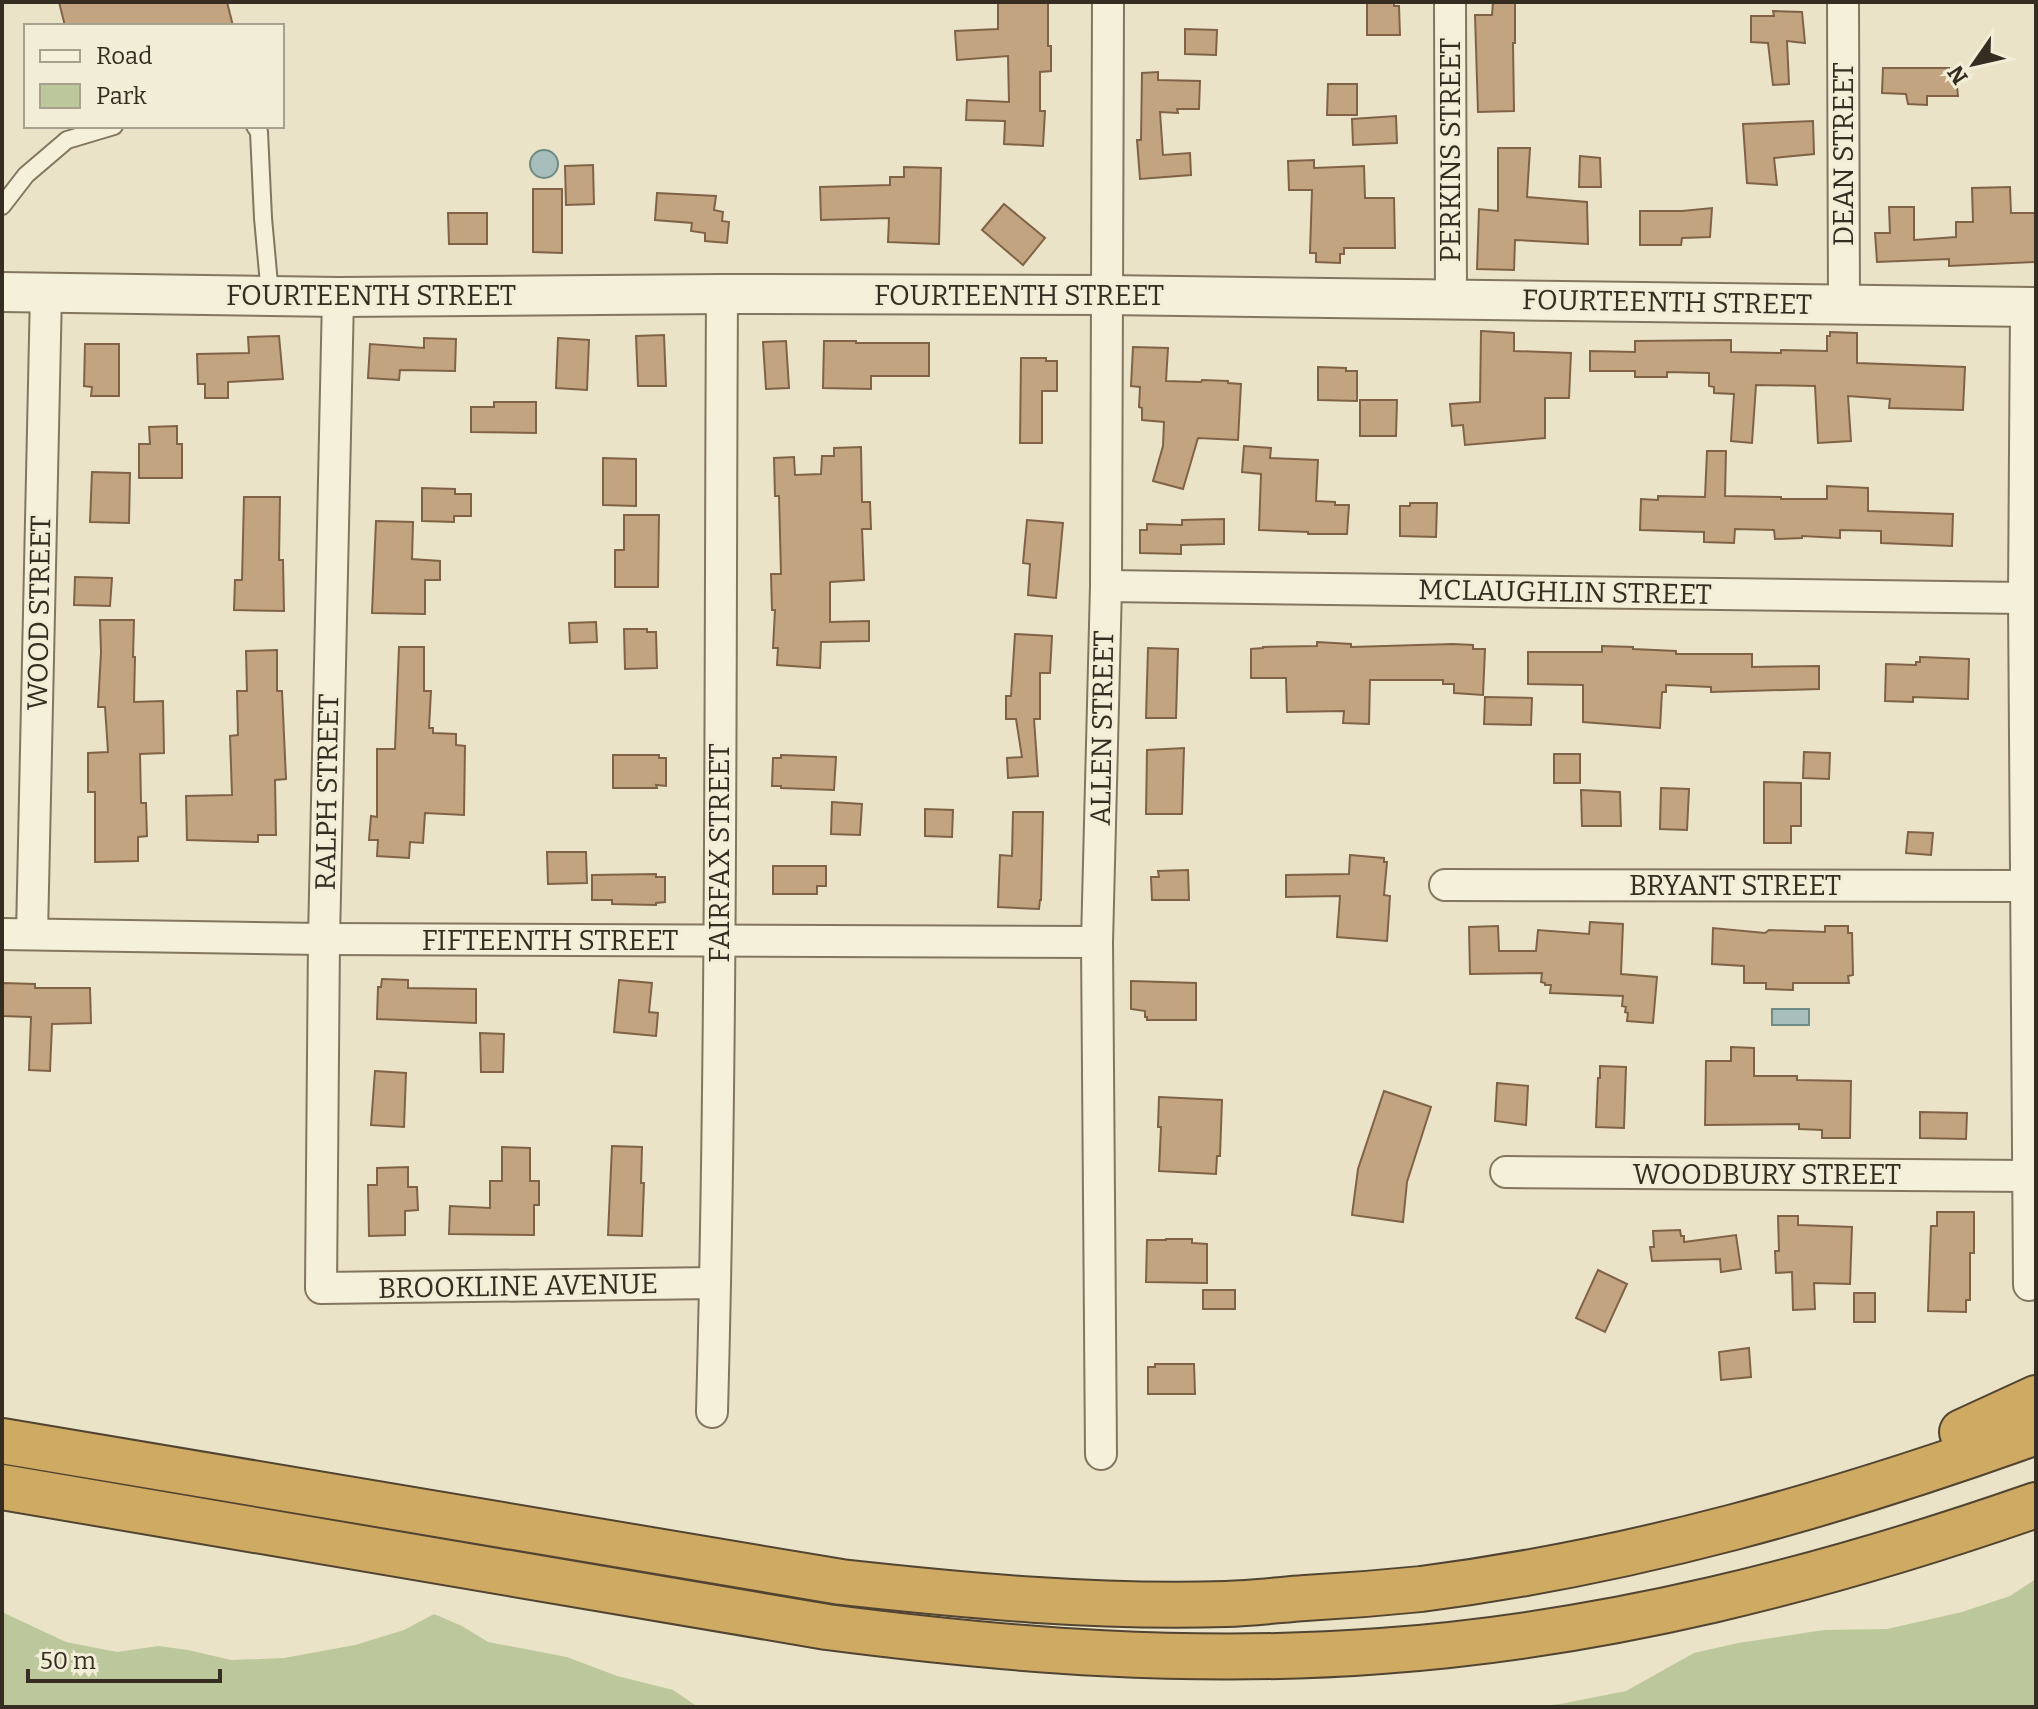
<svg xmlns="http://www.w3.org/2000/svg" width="2038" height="1709" viewBox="0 0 2038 1709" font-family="Bitter,serif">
  <rect width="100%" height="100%" fill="#eae3c7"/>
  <g fill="#bdc79c">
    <polygon points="2036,1579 2036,1707 1534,1707 1560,1704 1626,1691 1694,1653 1738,1643 1824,1630 1887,1629 1962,1612 2010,1596"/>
    <polygon points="2,1612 66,1642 117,1652 158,1646 188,1650 231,1660 284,1658 355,1645 404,1630 434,1614 462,1626 488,1642 567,1657 617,1676 673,1690 698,1707 2,1707"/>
  </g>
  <g fill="#a8beba" stroke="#6f8b87" stroke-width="2">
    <circle cx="544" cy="164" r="14"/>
    <rect x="1772" y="1009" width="37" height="16"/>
  </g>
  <g fill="#c3a481" stroke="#806347" stroke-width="2">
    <polygon points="59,2 227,2 233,26 65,26"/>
    <polygon points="998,2 1048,2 1048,46 1051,46 1051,71 1040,72 1040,111 1045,111 1043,146 1004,144 1005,121 966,120 967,100 1009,102 1008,56 957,60 955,31 998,29"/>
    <polygon points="1367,2 1394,2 1394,6 1399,6 1400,35 1367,35"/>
    <polygon points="1493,2 1515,2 1515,43 1513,43 1514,111 1478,112 1475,15 1492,15"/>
    <polygon points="1773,11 1802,12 1805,43 1787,41 1789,84 1773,85 1768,43 1751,42 1751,16 1774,16"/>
    <polygon points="1185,29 1217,30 1216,55 1185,54"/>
    <polygon points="1883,68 1955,68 1958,96 1927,96 1927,105 1908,104 1906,94 1882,93"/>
    <polygon points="1158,72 1158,80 1200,81 1199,109 1177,109 1178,113 1160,112 1163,155 1190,153 1191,175 1140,179 1137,140 1141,140 1142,73"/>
    <polygon points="1328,84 1357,84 1357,115 1327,115"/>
    <polygon points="1396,116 1397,143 1353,145 1352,119"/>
    <polygon points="1813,121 1814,154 1774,158 1777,185 1747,183 1743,124"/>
    <polygon points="1498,148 1530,148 1527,197 1587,202 1588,244 1515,240 1514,270 1477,269 1479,209 1498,211"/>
    <polygon points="1580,156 1600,158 1601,187 1579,187"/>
    <polygon points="1314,160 1314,168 1364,166 1365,198 1394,198 1395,248 1344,248 1344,254 1340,254 1340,263 1316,262 1316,253 1310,253 1312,190 1289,190 1288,161"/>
    <polygon points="593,165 594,204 566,205 565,166"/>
    <polygon points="904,167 941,168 939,244 888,242 889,218 821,220 820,187 890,185 890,177 904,177"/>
    <polygon points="2010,187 2011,213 2036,213 2036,262 1949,266 1949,259 1877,262 1875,233 1890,233 1889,207 1914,207 1914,240 1956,237 1956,222 1973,222 1972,188"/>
    <polygon points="533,189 562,189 562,253 533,252"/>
    <polygon points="657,193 716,196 714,210 723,212 722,221 729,222 727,243 705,241 705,233 691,231 692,223 655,220"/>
    <polygon points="1004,204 1045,238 1023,265 982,230"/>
    <polygon points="1712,208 1710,237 1682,238 1681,245 1640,245 1640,211 1682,211"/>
    <polygon points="448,213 487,213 487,244 449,244"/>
    <polygon points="1481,331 1514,333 1514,351 1571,353 1569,398 1545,398 1545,438 1465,445 1463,425 1452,426 1450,404 1480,402"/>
    <polygon points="1830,332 1857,333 1857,363 1965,367 1963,410 1889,408 1890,399 1848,396 1851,441 1818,443 1815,386 1756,385 1752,443 1731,441 1734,394 1714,393 1714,387 1709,386 1709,373 1667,372 1667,377 1635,377 1635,371 1590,371 1590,351 1635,352 1635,341 1731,340 1731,352 1781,353 1781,350 1827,351 1827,336 1830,336"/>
    <polygon points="664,335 666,386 638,386 636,336"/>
    <polygon points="279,336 283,379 228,382 228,398 205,398 205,384 198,384 197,354 249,353 248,337"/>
    <polygon points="424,338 456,339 455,371 400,370 399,380 368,378 370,344 424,348"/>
    <polygon points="558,338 589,340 587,390 556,388"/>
    <polygon points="786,341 789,388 766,389 763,342"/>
    <polygon points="824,341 856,341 856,343 929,343 929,376 871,376 871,389 823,388"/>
    <polygon points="85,344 119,344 119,396 91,396 92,387 84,386"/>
    <polygon points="1133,347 1168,348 1166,381 1201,382 1202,380 1228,381 1228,383 1241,384 1238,440 1198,438 1183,489 1153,481 1163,446 1164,422 1142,420 1142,408 1139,407 1140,387 1131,386"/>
    <polygon points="1021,358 1046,358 1046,361 1057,361 1057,391 1042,391 1042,443 1020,443"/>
    <polygon points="1318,367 1346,368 1346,371 1357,371 1357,401 1318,400"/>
    <polygon points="1360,400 1397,400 1396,436 1360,436"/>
    <polygon points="494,402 536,402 536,433 471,432 471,407 494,407"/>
    <polygon points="177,426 177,444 182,444 182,478 139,478 139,444 150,444 149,427"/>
    <polygon points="1244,446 1271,448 1270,458 1318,460 1316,501 1335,502 1335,505 1349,505 1347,534 1308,534 1308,532 1259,530 1261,474 1242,472"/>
    <polygon points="861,447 862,502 870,502 871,529 862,529 864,580 830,582 830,622 869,621 869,641 821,642 820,668 777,665 778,648 773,648 775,610 772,610 771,574 781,574 779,496 775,496 774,458 794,457 795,475 821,474 822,456 834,456 834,448"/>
    <polygon points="1707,451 1726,451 1725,496 1781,497 1781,499 1827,499 1827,486 1868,488 1868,511 1953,514 1952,546 1881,543 1881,531 1840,530 1840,538 1802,536 1802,538 1775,539 1774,530 1735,529 1734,543 1704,542 1704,532 1640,530 1641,499 1658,500 1658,496 1705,497"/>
    <polygon points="603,458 636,459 636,506 603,505"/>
    <polygon points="92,472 130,473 129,523 90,522"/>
    <polygon points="422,488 455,489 455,494 471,494 471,516 454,516 454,522 422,521"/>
    <polygon points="244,497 280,497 279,560 283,560 284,611 234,610 235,580 242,580"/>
    <polygon points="1410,503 1437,503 1436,537 1400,536 1400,506 1410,506"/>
    <polygon points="624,515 659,515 658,587 615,587 615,550 624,550"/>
    <polygon points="1224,519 1224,544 1181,545 1181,554 1140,553 1140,530 1147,530 1147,524 1182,525 1182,520"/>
    <polygon points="1027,520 1063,523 1056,598 1028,595 1030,564 1023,563"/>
    <polygon points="376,521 413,522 412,559 440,561 440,580 425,580 425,614 372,613"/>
    <polygon points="75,577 112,578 110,606 74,605"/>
    <polygon points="100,620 134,620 133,657 135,657 134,702 163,701 164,753 140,754 141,803 146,803 147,836 138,837 138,861 95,862 95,792 88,792 88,753 108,752 105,707 98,707 101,652"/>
    <polygon points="596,622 597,642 570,643 569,623"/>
    <polygon points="624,629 647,629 647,632 656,632 657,668 625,669"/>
    <polygon points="1015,634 1052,636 1050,673 1040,673 1040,719 1034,719 1038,776 1008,778 1007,758 1022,757 1016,719 1006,719 1006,696 1011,696"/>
    <polygon points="1317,642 1351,644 1351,647 1453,644 1473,645 1473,649 1485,649 1483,695 1454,693 1454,684 1443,684 1443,680 1370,680 1369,724 1343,723 1344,711 1287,712 1286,678 1251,678 1251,649 1263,648 1263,647 1317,646"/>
    <polygon points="1602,646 1633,647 1633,649 1676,651 1676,654 1752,654 1752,667 1819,666 1819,689 1711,692 1711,687 1666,685 1666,692 1662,692 1660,728 1583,722 1583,685 1528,684 1528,652 1602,652"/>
    <polygon points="399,647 424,647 424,691 431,691 429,728 433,728 433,733 456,734 456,745 465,746 464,815 425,813 423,843 410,842 409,858 377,856 378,840 369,840 371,816 377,817 377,749 395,749"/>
    <polygon points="1148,648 1178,649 1176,718 1146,718"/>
    <polygon points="277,650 277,691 282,691 286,779 275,780 276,835 258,835 258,842 187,840 186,796 232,795 230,736 238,735 237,691 247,691 246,651"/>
    <polygon points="1920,657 1969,659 1968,699 1913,697 1913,702 1885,701 1886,664 1916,665 1916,662 1920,662"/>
    <polygon points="1485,697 1532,698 1531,725 1484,724"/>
    <polygon points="1184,748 1182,814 1146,814 1147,750"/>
    <polygon points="1804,752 1830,753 1829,779 1803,778"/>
    <rect x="1554" y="754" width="26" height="29"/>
    <polygon points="613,755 659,755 659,758 666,758 666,786 656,785 657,788 613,788"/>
    <polygon points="781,755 836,757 834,790 781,788 781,786 772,786 773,758 781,758"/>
    <polygon points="1764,782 1801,783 1801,826 1791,826 1791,843 1764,843"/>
    <polygon points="1661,788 1689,789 1687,830 1660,829"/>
    <polygon points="1581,790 1620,792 1621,826 1582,826"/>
    <polygon points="832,802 862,804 860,835 831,834"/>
    <polygon points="925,809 953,810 952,837 925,836"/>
    <polygon points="1013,812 1043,812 1041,900 1040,900 1039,909 998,907 1000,855 1012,856"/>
    <polygon points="1908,832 1933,833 1931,855 1906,853"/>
    <polygon points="547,852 586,852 587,883 548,884"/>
    <polygon points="1350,855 1384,858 1384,862 1387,862 1384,895 1390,896 1387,941 1337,937 1340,896 1286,897 1286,875 1349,874"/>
    <polygon points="773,866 826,866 826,886 817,886 817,894 773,894"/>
    <polygon points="1188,870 1189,900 1152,900 1151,877 1159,877 1158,871"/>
    <polygon points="656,874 656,877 665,877 665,902 656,903 656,905 612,904 612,900 592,900 592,875"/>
    <polygon points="1590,922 1623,924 1621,974 1657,977 1653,1023 1627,1021 1628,1013 1625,1012 1626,1007 1622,1006 1623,996 1550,993 1551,985 1545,985 1545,983 1541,982 1542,973 1470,974 1469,927 1498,926 1499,951 1536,951 1538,930 1589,934"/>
    <polygon points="1825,926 1848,926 1848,933 1852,933 1853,975 1848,976 1849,983 1793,983 1793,990 1766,989 1766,983 1744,983 1744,966 1712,964 1713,928 1765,933 1769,930 1825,932"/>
    <polygon points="382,979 408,980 408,988 476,989 476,1023 377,1019 378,987 381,987"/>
    <polygon points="619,980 652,983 649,1012 658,1013 656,1036 614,1032"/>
    <polygon points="1131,981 1196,983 1196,1020 1147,1020 1147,1017 1145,1017 1145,1011 1131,1009"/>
    <polygon points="3,983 35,984 35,988 90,988 91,1023 52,1024 50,1071 29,1070 31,1017 2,1016"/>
    <polygon points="480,1033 504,1034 503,1072 481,1072"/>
    <polygon points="1731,1047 1754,1048 1754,1076 1797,1076 1797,1080 1851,1081 1850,1138 1822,1138 1822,1130 1799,1129 1799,1124 1705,1125 1706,1061 1731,1061"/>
    <polygon points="1600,1066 1626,1067 1624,1128 1596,1127 1598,1078 1600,1078"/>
    <polygon points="375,1071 406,1073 404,1127 371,1125"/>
    <polygon points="1497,1083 1528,1086 1526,1125 1495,1121"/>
    <polygon points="1384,1091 1431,1107 1407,1182 1403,1222 1352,1215 1358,1169"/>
    <polygon points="1159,1097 1222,1100 1220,1156 1217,1156 1216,1174 1159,1171 1161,1127 1158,1127"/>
    <polygon points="1920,1112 1967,1113 1966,1139 1920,1138"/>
    <polygon points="612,1146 642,1147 641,1183 644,1183 642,1236 608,1235"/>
    <polygon points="502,1147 530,1148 530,1181 539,1181 539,1205 534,1205 534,1235 449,1234 450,1206 490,1208 490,1181 502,1181"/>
    <polygon points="408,1167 408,1187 417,1187 418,1210 405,1211 405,1235 369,1236 368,1185 377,1185 377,1168"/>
    <polygon points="1937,1212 1974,1212 1974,1253 1970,1253 1970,1300 1966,1300 1966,1312 1928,1311 1931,1226 1937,1226"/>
    <polygon points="1778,1216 1798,1216 1798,1225 1852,1227 1850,1284 1814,1283 1815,1309 1793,1310 1792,1272 1776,1273 1775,1251 1779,1251"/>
    <polygon points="1680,1230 1681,1236 1684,1236 1684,1242 1736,1235 1741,1269 1721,1272 1720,1259 1652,1261 1650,1247 1654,1247 1653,1231"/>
    <polygon points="1166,1239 1192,1239 1192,1243 1207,1244 1207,1283 1146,1282 1147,1240 1166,1240"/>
    <polygon points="1598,1270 1627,1284 1605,1332 1576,1318"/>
    <rect x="1203" y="1290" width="32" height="19"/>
    <rect x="1854" y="1293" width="21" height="29"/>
    <polygon points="1749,1348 1751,1377 1721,1380 1719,1352"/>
    <polygon points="1155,1364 1194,1364 1195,1394 1148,1394 1148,1367 1155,1367"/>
  </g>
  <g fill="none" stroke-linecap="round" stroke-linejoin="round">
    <g stroke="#83765e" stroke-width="20">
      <g id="service">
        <polyline points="255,126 259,132 263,218 270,295"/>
        <polyline points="2,206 26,175 67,140 114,126"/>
      </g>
    </g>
    <g stroke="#83765e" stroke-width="34">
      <g id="minor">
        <polyline points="1450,2 1451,298"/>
        <polyline points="1843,2 1844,306"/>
        <polyline points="338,297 324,939 321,1288 715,1283"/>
        <polyline points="2026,307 2024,598 2029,1285"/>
        <polyline points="1106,586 2024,598"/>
        <polyline points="1445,885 2026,886"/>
        <polyline points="2,934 324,939 1097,942"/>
        <polyline points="32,934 46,292"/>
        <polyline points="1506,1172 2028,1176"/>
        <path d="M 712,1412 C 722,1040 720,667 722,294"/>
        <polyline points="1101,1454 1097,942 1106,586 1108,2"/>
      </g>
    </g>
    <g stroke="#83765e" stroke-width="42">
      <polyline id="tertiary" points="2,292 338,297 722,294 1105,295 2036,307"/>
    </g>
    <g stroke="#524432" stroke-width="48">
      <g id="motorway">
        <polyline points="1962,1432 2036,1398"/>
        <path d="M 2,1441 L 841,1582 C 969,1596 1097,1608 1226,1604 C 1252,1603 1279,1600 1305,1598 C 1343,1596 1382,1593 1421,1589 C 1632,1562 1836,1504 2036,1432"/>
        <path d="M 2,1487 L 827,1627 C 1012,1651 1195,1665 1381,1651 C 1605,1635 1824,1579 2036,1505"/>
      </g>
    </g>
    <use href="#service" stroke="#f5f0da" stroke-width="16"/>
    <use href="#minor" stroke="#f5f0da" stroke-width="30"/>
    <use href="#tertiary" stroke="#f5f0da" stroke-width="38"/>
    <use href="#motorway" stroke="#cfaa62" stroke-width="44"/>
  </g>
  <g text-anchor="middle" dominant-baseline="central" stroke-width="6" stroke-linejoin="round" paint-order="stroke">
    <g font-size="28" fill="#352d21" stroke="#f2edd6">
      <text transform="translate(1450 150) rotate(-90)">PERKINS STREET</text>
      <text transform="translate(1843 154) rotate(-90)">DEAN STREET</text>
      <text x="371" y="295">FOURTEENTH STREET</text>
      <text x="1019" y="295">FOURTEENTH STREET</text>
      <text transform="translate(1667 302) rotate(1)">FOURTEENTH STREET</text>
      <text transform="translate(1565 592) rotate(1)">MCLAUGHLIN STREET</text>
      <text transform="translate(39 613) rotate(-89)">WOOD STREET</text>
      <text transform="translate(1102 728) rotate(-89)">ALLEN STREET</text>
      <text transform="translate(327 792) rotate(-89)">RALPH STREET</text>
      <text transform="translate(719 853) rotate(-90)">FAIRFAX STREET</text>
      <text x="1735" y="885">BRYANT STREET</text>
      <text x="550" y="940">FIFTEENTH STREET</text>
      <text x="1767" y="1174">WOODBURY STREET</text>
      <text transform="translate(518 1286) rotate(-1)">BROOKLINE AVENUE</text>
    </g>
  </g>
  <rect width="2038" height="1709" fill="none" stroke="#352d21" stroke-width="8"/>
  <rect x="24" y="24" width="260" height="104" fill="#f2edd6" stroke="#a6a08e" stroke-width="2"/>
  <rect x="40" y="50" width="40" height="12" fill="#f5f0da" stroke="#a6a08e" stroke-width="2"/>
  <text x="96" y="64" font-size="24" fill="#352d21">Road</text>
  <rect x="40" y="84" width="40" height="24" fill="#bdc79c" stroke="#a6a08e" stroke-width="2"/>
  <text x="96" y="104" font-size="24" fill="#352d21">Park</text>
  <g transform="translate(1974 64) rotate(236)" stroke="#f2edd6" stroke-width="6" paint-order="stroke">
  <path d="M0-6L14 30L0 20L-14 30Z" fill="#352d21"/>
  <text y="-12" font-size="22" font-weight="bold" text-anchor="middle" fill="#352d21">N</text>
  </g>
  <path d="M28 1669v12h192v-12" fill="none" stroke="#352d21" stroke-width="4"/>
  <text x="40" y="1669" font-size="24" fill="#352d21" stroke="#f2edd6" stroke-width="6" paint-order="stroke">50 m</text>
</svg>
